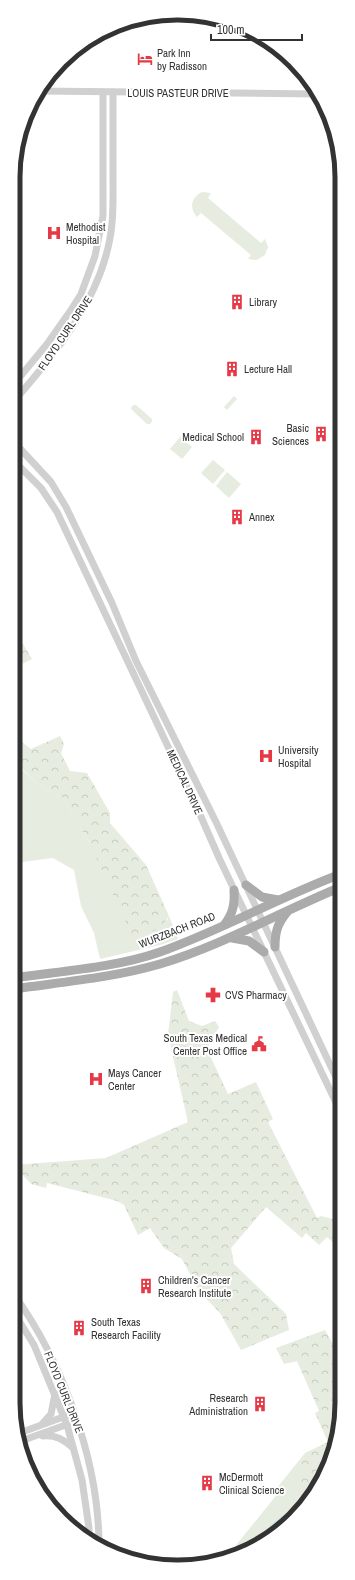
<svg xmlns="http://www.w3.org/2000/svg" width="355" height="1580" viewBox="0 0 355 1580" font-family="'Archivo Narrow',sans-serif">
  <defs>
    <pattern id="forest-crowns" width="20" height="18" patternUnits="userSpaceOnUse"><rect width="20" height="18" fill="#e6ecdf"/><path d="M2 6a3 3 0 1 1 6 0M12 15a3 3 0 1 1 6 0" fill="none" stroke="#c6cbc0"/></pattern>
  </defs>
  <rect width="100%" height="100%" fill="#fff"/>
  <g fill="#e6ecdf">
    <path d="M 202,192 L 211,193 L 208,198 L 261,243 L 265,239 L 268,247 L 265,255 L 257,260 L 248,259 L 251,255 L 201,213 L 197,217 C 189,208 191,197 202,192 Z"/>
    <polygon points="234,396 237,399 227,410 224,407"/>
    <polygon points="133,405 136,405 152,419 152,421 150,424 147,424 132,410 131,408"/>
    <polygon points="180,437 192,447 182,459 170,449"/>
    <polygon points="213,460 225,470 213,484 201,473"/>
    <polygon points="227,472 241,484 229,498 216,486"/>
    <polygon points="16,764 38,784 63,798 90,844 167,921 169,916 178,939 160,945 100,959 94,933 81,906 74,870 53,858 14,863 14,774"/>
    <polygon points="305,1453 300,1467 311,1495 304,1503 301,1504 301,1506 278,1533 224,1560 279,1492 276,1489"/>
  </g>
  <g fill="url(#forest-crowns)">
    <polygon points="14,639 20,639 32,659 14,668"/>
    <polygon points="14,735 15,737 31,749 60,736 64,744 61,753 70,771 87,773 110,813 110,823 146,865 169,916 160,929 132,936 90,844 63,798 38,784 14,761"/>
    <polygon points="177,990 189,1021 202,1026 215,1021 219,1027 207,1049 228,1094 256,1082 273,1119 268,1122 317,1218 321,1216 341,1221 341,1250 327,1237 319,1245 306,1233 302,1238 266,1207 231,1248 234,1264 286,1314 289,1330 241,1350 220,1313 199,1291 182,1259 164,1248 150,1228 138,1235 124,1205 117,1201 47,1183 46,1188 31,1184 14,1165 106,1158 188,1122 168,1035 173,992"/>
    <path d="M 325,1330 C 332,1343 348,1364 337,1377 L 341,1382 L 341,1424 L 320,1485 L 311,1495 L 309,1489 L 298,1485 L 300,1467 L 305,1453 L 328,1442 L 315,1413 L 319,1411 L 297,1361 L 284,1364 L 276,1348 Z"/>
  </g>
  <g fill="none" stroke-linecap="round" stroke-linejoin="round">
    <polyline stroke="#cfe2ee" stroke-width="11" points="263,1540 283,1522 292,1517"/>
    <g stroke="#d0d0d0" stroke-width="7">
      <polyline points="38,91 317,94"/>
      <polyline points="14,384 47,344 71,310 81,294 95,256 103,216 103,92"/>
      <path d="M 14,401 C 55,354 99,301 110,238 C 114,218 113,198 113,177 C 113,149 113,121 113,92"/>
      <polyline points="14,442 51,482 66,507 112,603 136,661 216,822 341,1088"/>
      <polyline points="14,461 41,488 57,512 198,810 220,860 341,1113"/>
      <path d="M 13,1293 C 63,1362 99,1461 99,1546"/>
      <polyline points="13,1311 34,1345 67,1425 82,1480 89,1528 89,1538"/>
      <polyline points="42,1424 51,1414 55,1394"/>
      <polyline points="19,1432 25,1431 74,1413"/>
      <path d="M 43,1436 C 56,1435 63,1439 73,1448"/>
      <polyline points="21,1441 71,1423"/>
    </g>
    <g stroke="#ababab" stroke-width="9">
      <polyline points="246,885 262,897 278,900"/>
      <path d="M 225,924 C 233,913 235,904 234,890"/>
      <polyline points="232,938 249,941 264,952"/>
      <path d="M 275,947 C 275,933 277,924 287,912"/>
      <path d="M 13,978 C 61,971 114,968 160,952 C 222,930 279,897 341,874"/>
      <path d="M 13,989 C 62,982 112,978 160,964 C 223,945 280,912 341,887"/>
    </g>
  </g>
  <defs>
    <g id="hotel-bare" transform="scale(1.2)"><path d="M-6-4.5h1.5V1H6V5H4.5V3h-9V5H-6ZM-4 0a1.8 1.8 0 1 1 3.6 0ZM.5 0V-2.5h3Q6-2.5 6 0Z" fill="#e63946" stroke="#fff" stroke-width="2.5" paint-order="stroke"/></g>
    <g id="hospital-bare" transform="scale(1.2)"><path d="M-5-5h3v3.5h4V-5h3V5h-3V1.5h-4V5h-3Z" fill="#e63946" stroke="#fff" stroke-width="2.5" paint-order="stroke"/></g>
    <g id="building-bare" transform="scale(1.2)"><path d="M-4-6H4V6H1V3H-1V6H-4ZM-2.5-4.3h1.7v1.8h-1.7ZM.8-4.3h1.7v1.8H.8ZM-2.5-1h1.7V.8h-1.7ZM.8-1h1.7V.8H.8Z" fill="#e63946" stroke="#fff" stroke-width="2.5" paint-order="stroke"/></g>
    <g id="pharmacy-bare" transform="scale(1.2)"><path d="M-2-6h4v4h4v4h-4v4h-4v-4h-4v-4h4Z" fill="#e63946" stroke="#fff" stroke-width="2.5" paint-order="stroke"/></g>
    <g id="civic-bare" transform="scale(1.2)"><path d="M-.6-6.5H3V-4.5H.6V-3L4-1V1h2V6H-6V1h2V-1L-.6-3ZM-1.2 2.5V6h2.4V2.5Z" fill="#e63946" stroke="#fff" stroke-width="2.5" paint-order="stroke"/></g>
  </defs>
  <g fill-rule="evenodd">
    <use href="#hotel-bare" x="145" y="59"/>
    <use href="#hospital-bare" x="54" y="233"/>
    <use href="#building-bare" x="237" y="302"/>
    <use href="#building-bare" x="232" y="369"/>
    <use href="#building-bare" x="321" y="434"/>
    <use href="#building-bare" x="256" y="437"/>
    <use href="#building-bare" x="237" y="517"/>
    <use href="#hospital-bare" x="266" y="756"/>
    <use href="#pharmacy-bare" x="213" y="995"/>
    <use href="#civic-bare" x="259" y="1044"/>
    <use href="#hospital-bare" x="96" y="1079"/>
    <use href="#building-bare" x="146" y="1286"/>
    <use href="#building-bare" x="79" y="1328"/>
    <use href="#building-bare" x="260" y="1404"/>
    <use href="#building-bare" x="207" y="1483"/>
  </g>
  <g text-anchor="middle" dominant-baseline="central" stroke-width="4" stroke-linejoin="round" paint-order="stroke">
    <g font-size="11" fill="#333" stroke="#fff" text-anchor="start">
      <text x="157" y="53">Park Inn<tspan x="157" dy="13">by Radisson</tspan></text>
      <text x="66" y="227">Methodist<tspan x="66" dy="13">Hospital</tspan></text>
      <text x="249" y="302">Library</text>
      <text x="244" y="369">Lecture Hall</text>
      <text x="309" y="428" text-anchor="end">Basic<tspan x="309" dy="13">Sciences</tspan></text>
      <text x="244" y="437" text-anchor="end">Medical School</text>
      <text x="249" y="517">Annex</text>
      <text x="278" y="750">University<tspan x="278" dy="13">Hospital</tspan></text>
      <text x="225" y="995">CVS Pharmacy</text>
      <text x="247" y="1038" text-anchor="end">South Texas Medical<tspan x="247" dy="13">Center Post Office</tspan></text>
      <text x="108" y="1073">Mays Cancer<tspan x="108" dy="13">Center</tspan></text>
      <text x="158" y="1280">Children's Cancer<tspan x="158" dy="13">Research Institute</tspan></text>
      <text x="91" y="1322">South Texas<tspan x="91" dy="13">Research Facility</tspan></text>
      <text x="248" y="1398" text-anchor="end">Research<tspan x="248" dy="13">Administration</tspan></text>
      <text x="219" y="1477">McDermott<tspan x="219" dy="13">Clinical Science</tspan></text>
    </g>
    <g font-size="11" fill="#333" stroke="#fff">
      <text x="178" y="93">LOUIS PASTEUR DRIVE</text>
      <text transform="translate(65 333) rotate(-56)">FLOYD CURL DRIVE</text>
      <text transform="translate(185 782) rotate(65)">MEDICAL DRIVE</text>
      <text transform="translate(177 930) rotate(-21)">WURZBACH ROAD</text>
      <text transform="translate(64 1392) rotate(68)">FLOYD CURL DRIVE</text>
    </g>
  </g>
  <path d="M0 0H355V1580H0ZM177 20H178A157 157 0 0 1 335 177V1403A157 157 0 0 1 178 1560H177A157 157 0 0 1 20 1403V177A157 157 0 0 1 177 20Z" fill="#fff" fill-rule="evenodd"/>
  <path fill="none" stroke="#333" stroke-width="5" d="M177 20H178A157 157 0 0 1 335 177V1403A157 157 0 0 1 178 1560H177A157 157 0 0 1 20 1403V177A157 157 0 0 1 177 20Z"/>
  <path d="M211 34v6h91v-6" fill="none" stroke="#333333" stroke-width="2"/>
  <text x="217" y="34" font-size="12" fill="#333333" stroke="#ffffff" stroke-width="3" paint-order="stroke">100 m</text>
</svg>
